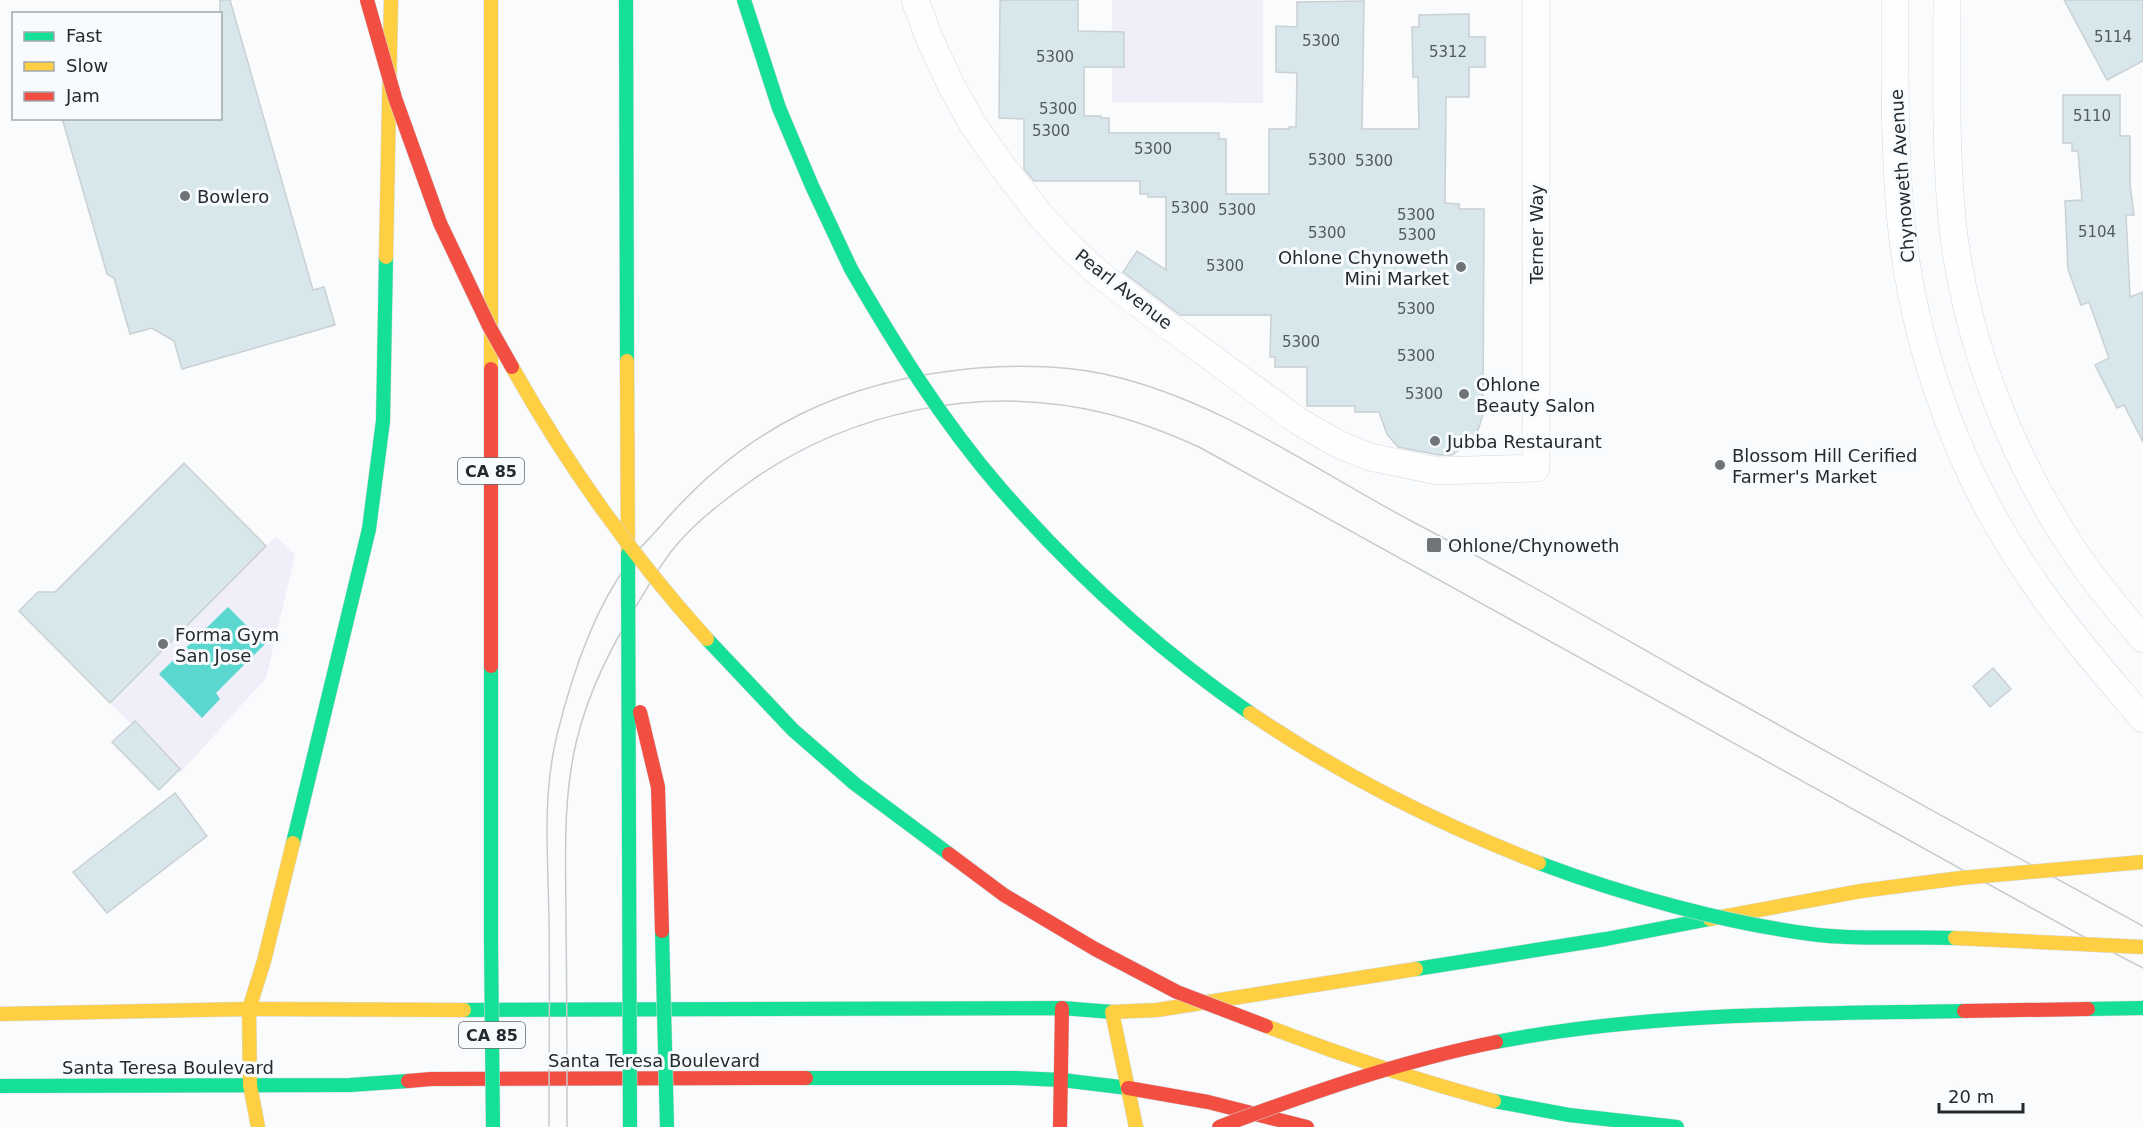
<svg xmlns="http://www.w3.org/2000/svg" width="2143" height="1127" viewBox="0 0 2143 1127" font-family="'DejaVu Sans',sans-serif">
  <rect width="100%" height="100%" fill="#f9fbfd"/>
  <g fill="#f0eef8">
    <polygon points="1112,0 1263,0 1263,103 1112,102"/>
    <polygon points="184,463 266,546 276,537 295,555 266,678 180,773 19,611 38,592 55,592"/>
  </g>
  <polygon fill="#5ad8d0" points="228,607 265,644 216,693 220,699 202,718 159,674"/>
  <g fill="#d7e7eb" stroke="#cbd0d2" stroke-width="1.5">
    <polygon points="220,0 230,0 313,290 324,287 335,325 182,369 174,341 152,328 130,334 114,278 107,274 62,118 220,118"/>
    <polygon points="1005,0 1078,0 1078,31 1124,32 1124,67 1084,67 1084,116 1101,116 1101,118 1109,118 1109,133 1219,133 1219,139 1226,139 1226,194 1269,194 1269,129 1289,129 1289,127 1296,127 1297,73 1276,72 1276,26 1297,27 1297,2 1364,1 1362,129 1419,129 1418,77 1413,77 1412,27 1419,27 1419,15 1469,14 1469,37 1485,37 1485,67 1469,67 1469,97 1446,97 1445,203 1459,204 1459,209 1484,209 1483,415 1478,430 1470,442 1452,455 1439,455 1398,447 1387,434 1379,412 1355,412 1355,406 1307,406 1307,367 1275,367 1275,357 1270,357 1271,315 1180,315 1123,272 1137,251 1166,270 1166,197 1148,197 1148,194 1140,194 1140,181 1034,181 1024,169 1024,119 999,118 1000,1"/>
    <polygon points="2064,0 2143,0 2143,61 2107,80"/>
    <polygon points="2063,95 2120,95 2120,136 2130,136 2130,184 2134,215 2126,215 2130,297 2143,292 2143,442 2124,405 2117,408 2095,365 2109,358 2089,302 2081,305 2068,269 2065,201 2082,200 2078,151 2072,151 2072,143 2063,143"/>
    <polygon points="184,463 266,546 110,703 19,611 38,592 55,592"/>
    <polygon points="1993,668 2011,689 1990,707 1973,686"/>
    <polygon points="135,721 180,769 159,790 112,742"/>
    <polygon points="175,793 207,836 107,913 73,872"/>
  </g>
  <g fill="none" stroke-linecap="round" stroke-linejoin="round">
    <g stroke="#d5d9dd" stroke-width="28">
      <g id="street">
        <polyline points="915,0 930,40 951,85 972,123 997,159 1040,215 1068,245 1097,272 1144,308 1298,421 1338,444 1370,457 1438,471 1536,468 1536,0"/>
        <path d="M 1895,0 C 1895,74 1894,149 1901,222 C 1914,352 1962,482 2038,588 C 2070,634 2107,676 2143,719"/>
        <path d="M 1947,0 C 1947,73 1945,146 1952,219 C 1964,338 2011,458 2078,557 C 2098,586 2121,613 2143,639"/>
      </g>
    </g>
    <g stroke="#d5d9dd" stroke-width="15">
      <g id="fast">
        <polyline points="626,0 627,361"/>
        <polyline points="744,0 779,108 812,186 851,269"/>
        <polyline points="491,666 491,942"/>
        <polyline points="293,843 369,529 383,421 386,257"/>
        <polyline points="1416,969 1606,939 1710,919"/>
        <polyline points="2088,1009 2143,1008"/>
        <polyline points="464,1010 1062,1008 1112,1012"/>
        <polyline points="806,1078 1015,1078 1062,1080 1128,1088"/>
        <polyline points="0,1086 350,1085 408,1081"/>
        <polyline points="1494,1101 1569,1115 1677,1127"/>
      </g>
    </g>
    <g stroke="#d5d9dd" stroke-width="15">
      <g id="slow">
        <polyline points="491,0 491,369"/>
        <polyline points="386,257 391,0"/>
        <polyline points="627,361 628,554"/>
        <polyline points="1710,919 1861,891"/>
        <polyline points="0,1014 249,1009 464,1010"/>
        <polyline points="258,1127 250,1085 249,1009 264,961 293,843"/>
        <polyline points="1136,1127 1112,1012 1157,1010 1416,969"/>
      </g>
    </g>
    <g stroke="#d5d9dd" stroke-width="15">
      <g id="jam">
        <polyline points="491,369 491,666"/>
        <polyline points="408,1081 431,1079 806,1078"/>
        <polyline points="1128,1088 1208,1102 1307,1127"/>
        <polyline points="1060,1127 1062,1008"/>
      </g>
    </g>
    <use href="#street" stroke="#fefeff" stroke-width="27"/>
    <use href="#fast" stroke="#16e098" stroke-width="14"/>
    <use href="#slow" stroke="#ffcf43" stroke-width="14"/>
    <use href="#jam" stroke="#f24e42" stroke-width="14"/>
    <g stroke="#c9cacb" stroke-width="1.5">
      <path d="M 549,1127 C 549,1058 550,988 549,919 C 548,857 542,796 557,735 C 571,678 592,613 627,565 C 635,552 647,541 657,530 C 745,426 843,380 977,368 C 1018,365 1063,365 1104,374 C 1218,399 1313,469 1415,523 C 1511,573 1604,627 1698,680 C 1846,763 1994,845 2143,926"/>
      <path d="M 567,1127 C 567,1060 567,993 566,926 C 566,864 562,804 576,743 C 588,692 611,647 638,603 C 649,585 660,565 674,548 C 693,524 719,504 744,486 C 846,411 982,383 1104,413 C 1137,421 1168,433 1199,447 L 2084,937 L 2143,968"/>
    </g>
    <g stroke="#d5d9dd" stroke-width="15" stroke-linecap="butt">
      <g id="fast-bridge">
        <path d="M 851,269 C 895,345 942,421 1000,488 C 1074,573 1157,649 1250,713"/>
        <polyline points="628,554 630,1127"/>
        <polyline points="707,639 793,730 855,784 949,854"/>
        <path d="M 1539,863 C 1624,895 1728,924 1818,935 C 1863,940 1910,936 1955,938"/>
        <polyline points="662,931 667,1127"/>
        <polyline points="491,942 493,1127"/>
        <path d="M 1496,1042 C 1650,1012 1808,1014 1964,1011"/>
      </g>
    </g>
    <g stroke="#d5d9dd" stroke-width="15" stroke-linecap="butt">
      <g id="slow-bridge">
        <path d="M 512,367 C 567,465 632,556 707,639"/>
        <path d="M 1250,713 C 1343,776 1435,822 1539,863"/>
        <polyline points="1861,891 1961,878 2143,862"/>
        <polyline points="1955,938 2143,947"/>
        <path d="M 1266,1026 C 1341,1055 1416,1080 1494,1101"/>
      </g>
    </g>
    <g stroke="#d5d9dd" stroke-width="15" stroke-linecap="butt">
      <g id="jam-bridge">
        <polyline points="367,0 395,98 440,223 489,326 512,367"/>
        <polyline points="640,712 658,787 662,931"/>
        <polyline points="949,854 1004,895 1095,949 1177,992 1266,1026"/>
        <polyline points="1964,1011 2088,1009"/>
        <path d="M 1219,1127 C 1310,1093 1401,1061 1496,1042"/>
      </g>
    </g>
    <use href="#fast-bridge" stroke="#16e098" stroke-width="14"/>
    <use href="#slow-bridge" stroke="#ffcf43" stroke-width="14"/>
    <use href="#jam-bridge" stroke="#f24e42" stroke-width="14"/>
  </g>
  <g fill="#6f7478" stroke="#f8fbfe" stroke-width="2">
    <circle cx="185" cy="196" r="6"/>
    <circle cx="1461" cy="267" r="6"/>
    <circle cx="1464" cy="394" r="6"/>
    <circle cx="1435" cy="441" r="6"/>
    <circle cx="1720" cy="465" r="6"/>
    <rect x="1426" y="537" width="16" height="16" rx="3"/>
    <circle cx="163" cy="644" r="6"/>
  </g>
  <g text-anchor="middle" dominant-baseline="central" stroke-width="6" stroke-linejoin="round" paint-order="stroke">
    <g font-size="15" fill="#515a5f">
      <text x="2113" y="37">5114</text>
      <text x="1321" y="41">5300</text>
      <text x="1448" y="52">5312</text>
      <text x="1055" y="57">5300</text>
      <text x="1058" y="109">5300</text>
      <text x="2092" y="116">5110</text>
      <text x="1051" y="131">5300</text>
      <text x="1153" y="149">5300</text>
      <text x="1327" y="160">5300</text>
      <text x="1374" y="161">5300</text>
      <text x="1190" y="208">5300</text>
      <text x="1237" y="210">5300</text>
      <text x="1416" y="215">5300</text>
      <text x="2097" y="232">5104</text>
      <text x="1327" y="233">5300</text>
      <text x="1417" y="235">5300</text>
      <text x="1225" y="266">5300</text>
      <text x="1416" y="309">5300</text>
      <text x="1301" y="342">5300</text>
      <text x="1416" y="356">5300</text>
      <text x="1424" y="394">5300</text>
    </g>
    <g fill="#f8fbfe" stroke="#64696e" stroke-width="1.5">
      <rect x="458" y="458" width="66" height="26" rx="4.5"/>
      <rect x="459" y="1022" width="66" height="26" rx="4.5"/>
    </g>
    <g font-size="16" font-weight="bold" fill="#242b30">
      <text x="491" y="471">CA 85</text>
      <text x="492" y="1035">CA 85</text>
    </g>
    <g font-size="18" fill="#242b30" stroke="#f8fbfe">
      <text transform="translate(1902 176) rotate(-94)">Chynoweth Avenue</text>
      <text transform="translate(1536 234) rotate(-90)">Terner Way</text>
      <text transform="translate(1124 289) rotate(38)">Pearl Avenue</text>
      <text x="654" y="1060">Santa Teresa Boulevard</text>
      <text x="168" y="1067">Santa Teresa Boulevard</text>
    </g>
    <g font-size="18" fill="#242b30" stroke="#f8fbfe" text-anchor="start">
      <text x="197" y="196">Bowlero</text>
      <text x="1449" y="257" text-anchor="end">Ohlone Chynoweth<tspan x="1449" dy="21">Mini Market</tspan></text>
      <text x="1476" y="384">Ohlone<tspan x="1476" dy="21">Beauty Salon</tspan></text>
      <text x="1447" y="441">Jubba Restaurant</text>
      <text x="1732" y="455">Blossom Hill Cerified<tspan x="1732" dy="21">Farmer's Market</tspan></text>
      <text x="1448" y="545">Ohlone/Chynoweth</text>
      <text x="175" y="634">Forma Gym<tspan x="175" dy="21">San Jose</tspan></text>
    </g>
  </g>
  <rect x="12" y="12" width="210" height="108" fill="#f8fbfe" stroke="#a3a8ac" stroke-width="1.5"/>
  <rect x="24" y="32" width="30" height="9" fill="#16e098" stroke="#a3a8ac" stroke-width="1.5"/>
  <text x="66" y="42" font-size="18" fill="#242b30">Fast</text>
  <rect x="24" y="62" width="30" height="9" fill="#ffcf43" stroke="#a3a8ac" stroke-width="1.5"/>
  <text x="66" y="72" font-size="18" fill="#242b30">Slow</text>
  <rect x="24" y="92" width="30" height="9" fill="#f24e42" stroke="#a3a8ac" stroke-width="1.5"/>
  <text x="66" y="102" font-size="18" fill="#242b30">Jam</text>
  <path d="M1939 1103v9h84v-9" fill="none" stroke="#242b30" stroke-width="3"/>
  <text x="1948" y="1103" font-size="18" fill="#242b30" stroke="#f8fbfe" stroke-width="4.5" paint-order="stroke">20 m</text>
</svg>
